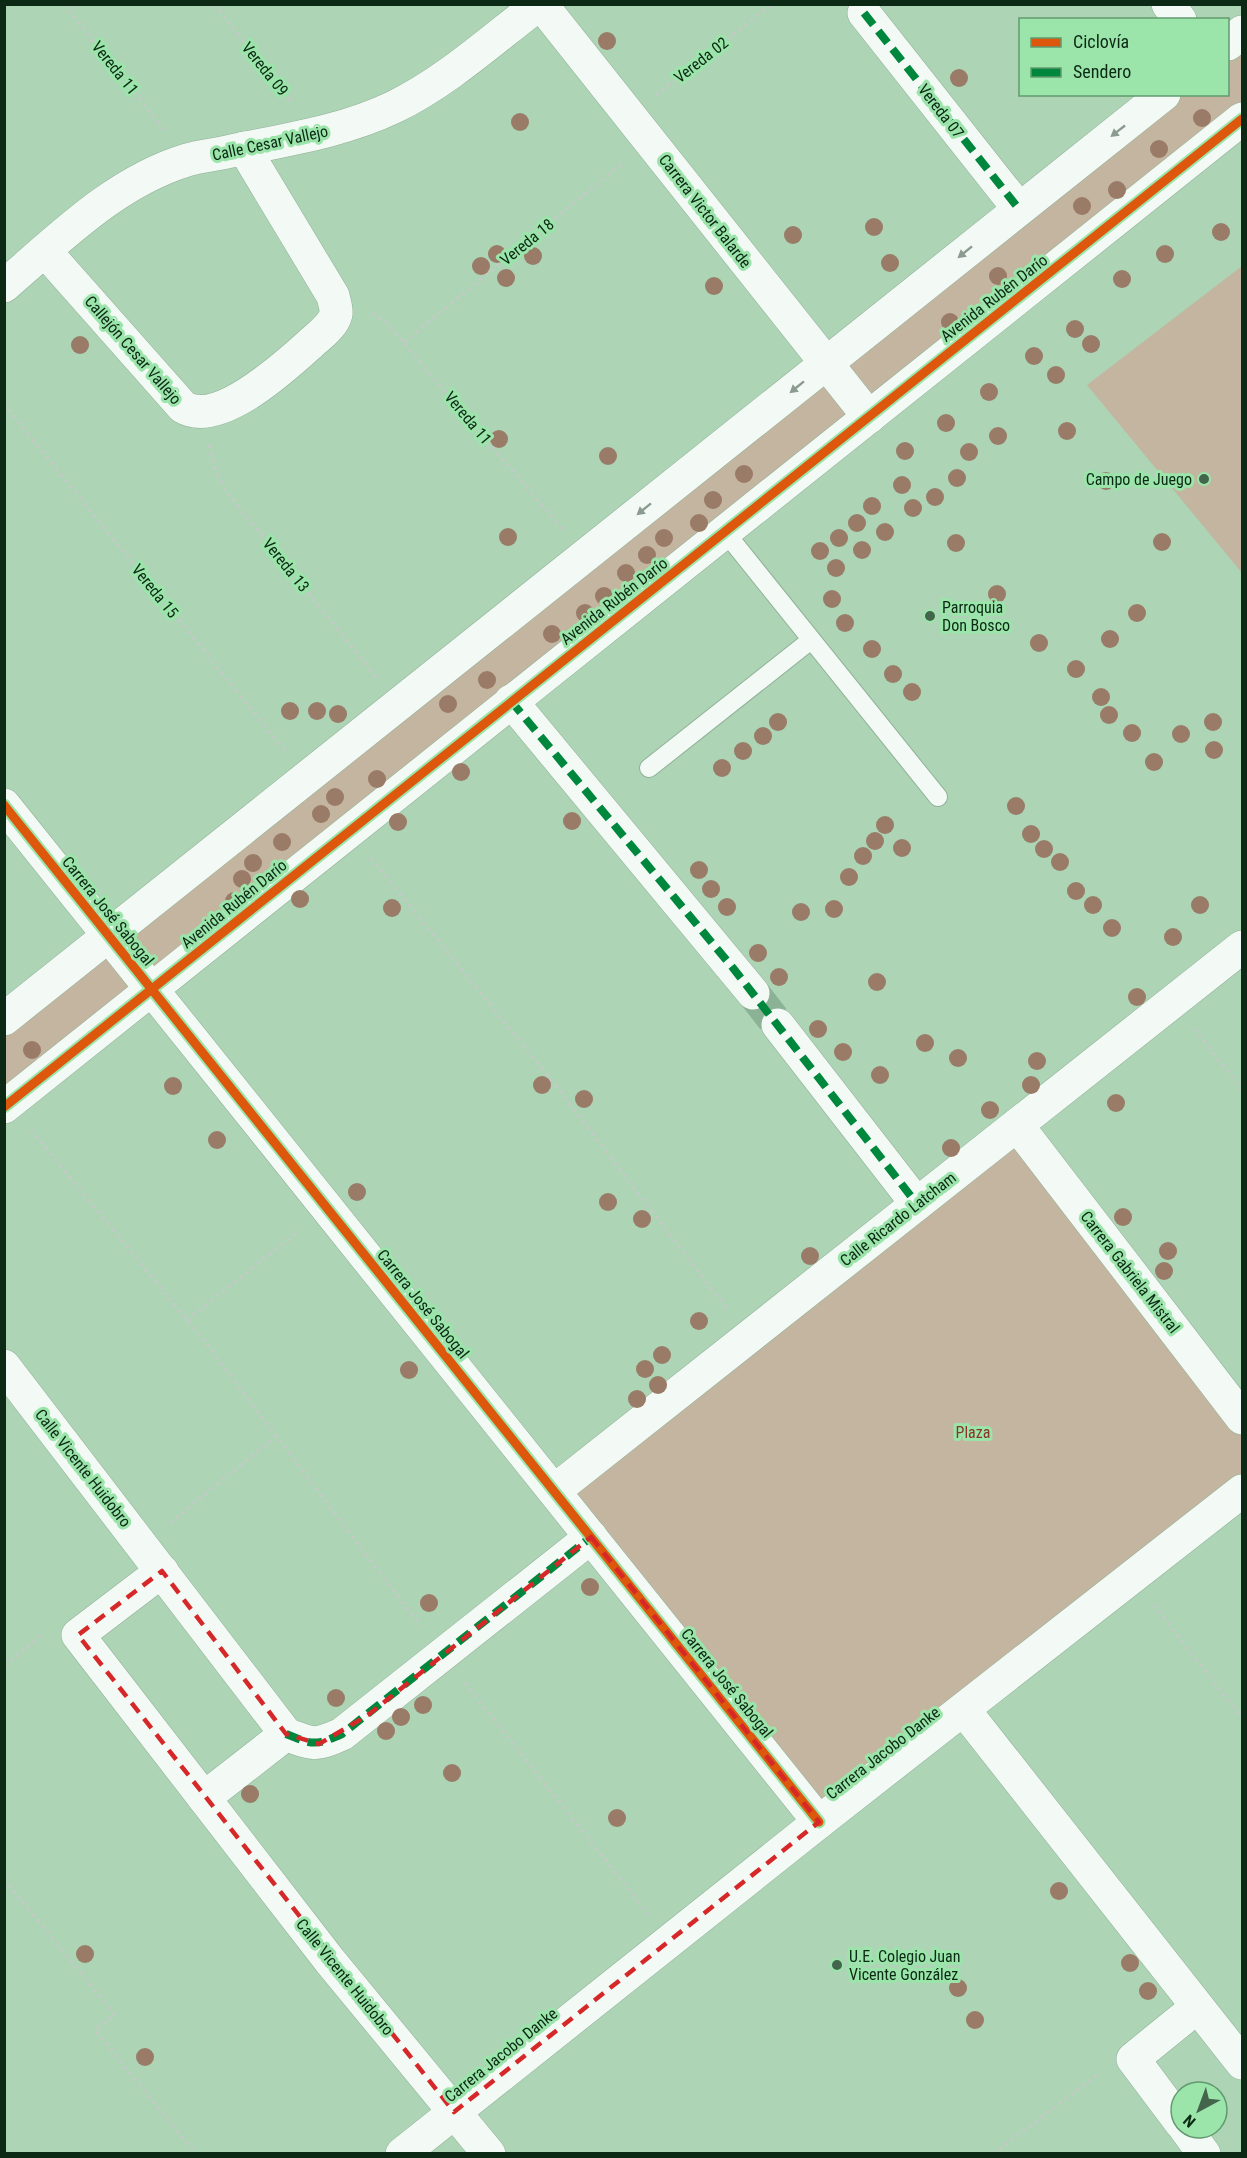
<svg xmlns="http://www.w3.org/2000/svg" width="1247" height="2158" viewBox="0 0 1247 2158" font-family="'Roboto Condensed',sans-serif">
  <rect width="100%" height="100%" fill="#acd4b5"/>
  <g fill="#c4b5a1">
    <polygon points="1242,32 1242,119 5,1107 5,1019 1164,95 1228,94 1228,44"/>
    <polygon points="1242,266 1242,573 1087,385"/>
    <polygon points="1017,1125 1242,1418 1242,1491 819,1822 554,1491"/>
  </g>
  <g fill="none" stroke-linecap="round" stroke-linejoin="round">
    <polyline stroke="#8cb295" stroke-width="33" stroke-dasharray="33 16" stroke-linecap="butt" points="753,993 778,1025"/>
    <g stroke="#91b198" stroke-width="20">
      <g id="service">
        <polyline points="725,532 938,797"/>
        <polyline points="649,768 811,640"/>
      </g>
    </g>
    <g stroke="#91b198" stroke-width="34">
      <g id="minor">
        <polyline points="541,4 869,417"/>
        <polyline points="1168,4 1180,20"/>
        <polyline points="864,13 1019,209"/>
        <polyline points="1228,44 1242,32"/>
        <path d="M 45,251 L 183,407 C 219,428 283,368 309,345 C 317,337 333,327 336,314 C 337,309 334,301 333,296 L 244,148"/>
        <path d="M 4,286 C 60,238 115,182 187,160 C 200,156 214,155 227,152 C 284,140 342,132 394,107 C 446,82 493,39 539,4"/>
        <polyline points="511,701 753,993"/>
        <polyline points="4,805 819,1822"/>
        <polyline points="4,1019 1164,94"/>
        <polyline points="778,1025 917,1204"/>
        <polyline points="4,1107 1242,119"/>
        <polyline points="1017,1125 1242,1418"/>
        <polyline points="4,1366 286,1734"/>
        <polyline points="554,1491 1242,947"/>
        <polyline points="162,1571 78,1635 330,1961 489,2154"/>
        <polyline points="964,1710 1242,2063"/>
        <path d="M 286,1734 C 313,1745 315,1746 342,1734 L 591,1537"/>
        <polyline points="204,1798 286,1734"/>
        <polyline points="1181,2123 1133,2059 1197,2007"/>
        <polyline points="1185,2128 1204,2154"/>
        <polyline points="402,2154 819,1822 1242,1491"/>
      </g>
    </g>
    <g stroke="#c0ccc3" stroke-width="4" stroke-dasharray="3 4.5" stroke-linecap="butt">
      <polyline points="64,4 165,131"/>
      <polyline points="214,4 292,102"/>
      <polyline points="656,95 772,4"/>
      <polyline points="372,314 385,321 563,530"/>
      <polyline points="404,342 624,162"/>
      <polyline points="4,404 285,751"/>
      <polyline points="209,445 215,469 226,491 377,678"/>
      <polyline points="371,858 552,1081 727,1309"/>
      <polyline points="1194,1029 1242,1089"/>
      <polyline points="31,1130 202,1338 421,1627"/>
      <polyline points="187,1320 299,1231"/>
      <polyline points="170,1523 276,1436"/>
      <polyline points="1154,1605 1242,1718"/>
      <polyline points="4,1666 43,1634"/>
      <polyline points="465,1683 648,1914"/>
      <polyline points="4,1879 115,2015 95,2030 196,2154"/>
      <polyline points="993,2154 1100,2073"/>
    </g>
    <use href="#service" stroke="#f3f9f4" stroke-width="18"/>
    <use href="#minor" stroke="#f3f9f4" stroke-width="33"/>
    <g stroke="#00873e" stroke-width="8" stroke-dasharray="15 8" stroke-linecap="butt">
      <polyline points="864,13 1019,209"/>
      <polyline points="511,701 733,968 917,1204"/>
      <path d="M 286,1734 C 313,1745 315,1746 342,1734 L 591,1537"/>
    </g>
    <g stroke="#9be5ab" stroke-width="13">
      <g id="cycleway">
        <polyline points="4,805 819,1822"/>
        <polyline points="4,1107 1242,119"/>
      </g>
    </g>
    <use href="#cycleway" stroke="#dd570c" stroke-width="9"/>
  </g>
  <g fill="#997b67">
    <circle cx="607" cy="41" r="9"/>
    <circle cx="959" cy="78" r="9"/>
    <circle cx="1202" cy="118" r="9"/>
    <circle cx="520" cy="122" r="9"/>
    <circle cx="1159" cy="149" r="9"/>
    <circle cx="1117" cy="190" r="9"/>
    <circle cx="1082" cy="206" r="9"/>
    <circle cx="874" cy="227" r="9"/>
    <circle cx="1221" cy="232" r="9"/>
    <circle cx="793" cy="235" r="9"/>
    <circle cx="497" cy="254" r="9"/>
    <circle cx="1165" cy="254" r="9"/>
    <circle cx="533" cy="256" r="9"/>
    <circle cx="890" cy="263" r="9"/>
    <circle cx="481" cy="266" r="9"/>
    <circle cx="998" cy="276" r="9"/>
    <circle cx="506" cy="278" r="9"/>
    <circle cx="1122" cy="279" r="9"/>
    <circle cx="714" cy="286" r="9"/>
    <circle cx="950" cy="322" r="9"/>
    <circle cx="1075" cy="329" r="9"/>
    <circle cx="1091" cy="344" r="9"/>
    <circle cx="80" cy="345" r="9"/>
    <circle cx="1034" cy="356" r="9"/>
    <circle cx="1056" cy="375" r="9"/>
    <circle cx="989" cy="392" r="9"/>
    <circle cx="946" cy="423" r="9"/>
    <circle cx="1067" cy="431" r="9"/>
    <circle cx="998" cy="436" r="9"/>
    <circle cx="499" cy="439" r="9"/>
    <circle cx="905" cy="451" r="9"/>
    <circle cx="969" cy="452" r="9"/>
    <circle cx="608" cy="456" r="9"/>
    <circle cx="744" cy="474" r="9"/>
    <circle cx="957" cy="478" r="9"/>
    <circle cx="1106" cy="481" r="9"/>
    <circle cx="902" cy="485" r="9"/>
    <circle cx="935" cy="497" r="9"/>
    <circle cx="713" cy="500" r="9"/>
    <circle cx="872" cy="506" r="9"/>
    <circle cx="913" cy="508" r="9"/>
    <circle cx="699" cy="523" r="9"/>
    <circle cx="857" cy="523" r="9"/>
    <circle cx="885" cy="532" r="9"/>
    <circle cx="508" cy="537" r="9"/>
    <circle cx="664" cy="538" r="9"/>
    <circle cx="839" cy="538" r="9"/>
    <circle cx="1162" cy="542" r="9"/>
    <circle cx="956" cy="543" r="9"/>
    <circle cx="862" cy="550" r="9"/>
    <circle cx="820" cy="551" r="9"/>
    <circle cx="647" cy="555" r="9"/>
    <circle cx="836" cy="568" r="9"/>
    <circle cx="626" cy="573" r="9"/>
    <circle cx="997" cy="594" r="9"/>
    <circle cx="604" cy="596" r="9"/>
    <circle cx="832" cy="599" r="9"/>
    <circle cx="585" cy="613" r="9"/>
    <circle cx="1137" cy="613" r="9"/>
    <circle cx="845" cy="623" r="9"/>
    <circle cx="552" cy="634" r="9"/>
    <circle cx="1110" cy="639" r="9"/>
    <circle cx="1039" cy="643" r="9"/>
    <circle cx="872" cy="649" r="9"/>
    <circle cx="1076" cy="669" r="9"/>
    <circle cx="893" cy="674" r="9"/>
    <circle cx="487" cy="680" r="9"/>
    <circle cx="912" cy="692" r="9"/>
    <circle cx="1101" cy="697" r="9"/>
    <circle cx="448" cy="704" r="9"/>
    <circle cx="290" cy="711" r="9"/>
    <circle cx="317" cy="711" r="9"/>
    <circle cx="338" cy="714" r="9"/>
    <circle cx="1109" cy="715" r="9"/>
    <circle cx="778" cy="722" r="9"/>
    <circle cx="1213" cy="722" r="9"/>
    <circle cx="1132" cy="733" r="9"/>
    <circle cx="1181" cy="734" r="9"/>
    <circle cx="763" cy="736" r="9"/>
    <circle cx="1214" cy="750" r="9"/>
    <circle cx="743" cy="751" r="9"/>
    <circle cx="1154" cy="762" r="9"/>
    <circle cx="722" cy="768" r="9"/>
    <circle cx="461" cy="772" r="9"/>
    <circle cx="377" cy="779" r="9"/>
    <circle cx="335" cy="797" r="9"/>
    <circle cx="1016" cy="806" r="9"/>
    <circle cx="321" cy="814" r="9"/>
    <circle cx="572" cy="821" r="9"/>
    <circle cx="398" cy="822" r="9"/>
    <circle cx="885" cy="825" r="9"/>
    <circle cx="1031" cy="834" r="9"/>
    <circle cx="875" cy="841" r="9"/>
    <circle cx="282" cy="842" r="9"/>
    <circle cx="902" cy="848" r="9"/>
    <circle cx="1044" cy="849" r="9"/>
    <circle cx="863" cy="856" r="9"/>
    <circle cx="1060" cy="862" r="9"/>
    <circle cx="253" cy="863" r="9"/>
    <circle cx="699" cy="870" r="9"/>
    <circle cx="849" cy="877" r="9"/>
    <circle cx="242" cy="879" r="9"/>
    <circle cx="711" cy="889" r="9"/>
    <circle cx="1076" cy="891" r="9"/>
    <circle cx="300" cy="899" r="9"/>
    <circle cx="234" cy="901" r="9"/>
    <circle cx="1093" cy="905" r="9"/>
    <circle cx="1200" cy="905" r="9"/>
    <circle cx="727" cy="907" r="9"/>
    <circle cx="392" cy="908" r="9"/>
    <circle cx="834" cy="909" r="9"/>
    <circle cx="801" cy="912" r="9"/>
    <circle cx="1112" cy="928" r="9"/>
    <circle cx="1173" cy="937" r="9"/>
    <circle cx="758" cy="953" r="9"/>
    <circle cx="779" cy="977" r="9"/>
    <circle cx="877" cy="982" r="9"/>
    <circle cx="1137" cy="997" r="9"/>
    <circle cx="818" cy="1029" r="9"/>
    <circle cx="925" cy="1043" r="9"/>
    <circle cx="32" cy="1050" r="9"/>
    <circle cx="843" cy="1052" r="9"/>
    <circle cx="958" cy="1058" r="9"/>
    <circle cx="1037" cy="1061" r="9"/>
    <circle cx="880" cy="1075" r="9"/>
    <circle cx="542" cy="1085" r="9"/>
    <circle cx="1031" cy="1085" r="9"/>
    <circle cx="173" cy="1086" r="9"/>
    <circle cx="584" cy="1099" r="9"/>
    <circle cx="1116" cy="1103" r="9"/>
    <circle cx="990" cy="1110" r="9"/>
    <circle cx="217" cy="1140" r="9"/>
    <circle cx="951" cy="1148" r="9"/>
    <circle cx="357" cy="1192" r="9"/>
    <circle cx="608" cy="1202" r="9"/>
    <circle cx="1123" cy="1217" r="9"/>
    <circle cx="642" cy="1219" r="9"/>
    <circle cx="1168" cy="1251" r="9"/>
    <circle cx="810" cy="1256" r="9"/>
    <circle cx="1164" cy="1271" r="9"/>
    <circle cx="699" cy="1321" r="9"/>
    <circle cx="662" cy="1355" r="9"/>
    <circle cx="645" cy="1369" r="9"/>
    <circle cx="409" cy="1370" r="9"/>
    <circle cx="658" cy="1385" r="9"/>
    <circle cx="637" cy="1399" r="9"/>
    <circle cx="590" cy="1587" r="9"/>
    <circle cx="429" cy="1603" r="9"/>
    <circle cx="336" cy="1698" r="9"/>
    <circle cx="423" cy="1705" r="9"/>
    <circle cx="401" cy="1717" r="9"/>
    <circle cx="386" cy="1731" r="9"/>
    <circle cx="452" cy="1773" r="9"/>
    <circle cx="250" cy="1794" r="9"/>
    <circle cx="617" cy="1818" r="9"/>
    <circle cx="1059" cy="1891" r="9"/>
    <circle cx="85" cy="1954" r="9"/>
    <circle cx="1130" cy="1963" r="9"/>
    <circle cx="958" cy="1988" r="9"/>
    <circle cx="1148" cy="1991" r="9"/>
    <circle cx="975" cy="2020" r="9"/>
    <circle cx="145" cy="2057" r="9"/>
  </g>
  <defs><path id="oneway-solid" d="M-6-.8H1V-3.2L6.5 0L1 3.2V.8H-6Z" transform="scale(1.5)"/></defs>
  <g fill="#8b9b8f">
    <use href="#oneway-solid" transform="translate(1118 131) rotate(142)"/>
    <use href="#oneway-solid" transform="translate(965 252) rotate(141)"/>
    <use href="#oneway-solid" transform="translate(797 387) rotate(141)"/>
    <use href="#oneway-solid" transform="translate(644 509) rotate(141)"/>
  </g>
  <path fill="none" stroke="#d62828" stroke-width="4.5" stroke-dasharray="12 8" stroke-linejoin="round" d="M 591,1537 L 819,1822 L 454,2112 L 78,1635 L 162,1571 L 286,1734 L 319,1744 L 368,1715 Z"/>
  <g fill="#43654c" stroke="#9be5ab" stroke-width="2">
    <circle cx="1204" cy="479" r="6"/>
    <circle cx="930" cy="616" r="6"/>
    <circle cx="837" cy="1965" r="6"/>
  </g>
  <g text-anchor="middle" dominant-baseline="central" stroke-width="6" stroke-linejoin="round" paint-order="stroke">
    <g font-size="16" fill="#0b2914" stroke="#9be5ab">
      <text transform="translate(701 60) rotate(-38)">Vereda 02</text>
      <text transform="translate(115 68) rotate(51)">Vereda 11</text>
      <text transform="translate(265 69) rotate(51)">Vereda 09</text>
      <text transform="translate(941 111) rotate(52)">Vereda 07</text>
      <text transform="translate(270 143) rotate(-12)">Calle Cesar Vallejo</text>
      <text transform="translate(705 211) rotate(52)">Carrera Victor Balarde</text>
      <text transform="translate(527 242) rotate(-39)">Vereda 18</text>
      <text transform="translate(994 298) rotate(-38)">Avenida Rubén Darío</text>
      <text transform="translate(133 350) rotate(49)">Callejón Cesar Vallejo</text>
      <text transform="translate(468 418) rotate(50)">Vereda 11</text>
      <text transform="translate(286 565) rotate(51)">Vereda 13</text>
      <text transform="translate(155 591) rotate(51)">Vereda 15</text>
      <text transform="translate(614 601) rotate(-38)">Avenida Rubén Darío</text>
      <text transform="translate(234 904) rotate(-39)">Avenida Rubén Darío</text>
      <text transform="translate(108 911) rotate(51)">Carrera José Sabogal</text>
      <text transform="translate(898 1219) rotate(-38)">Calle Ricardo Latcham</text>
      <text transform="translate(1130 1272) rotate(52)">Carrera Gabriela Mistral</text>
      <text transform="translate(423 1304) rotate(51)">Carrera José Sabogal</text>
      <text transform="translate(83 1468) rotate(52)">Calle Vicente Huidobro</text>
      <text transform="translate(727 1683) rotate(51)">Carrera José Sabogal</text>
      <text transform="translate(883 1753) rotate(-38)">Carrera Jacobo Danke</text>
      <text transform="translate(345 1977) rotate(51)">Calle Vicente Huidobro</text>
      <text transform="translate(501 2055) rotate(-39)">Carrera Jacobo Danke</text>
    </g>
    <g font-size="16" fill="#0b2914" stroke="#9be5ab" text-anchor="start">
      <text x="1192" y="479" text-anchor="end">Campo de Juego</text>
      <text x="942" y="607">Parroquia<tspan x="942" dy="18">Don Bosco</tspan></text>
      <text x="849" y="1956">U.E. Colegio Juan<tspan x="849" dy="18">Vicente González</tspan></text>
    </g>
    <g font-size="16" fill="#8a3327" stroke="#9be5ab">
      <text x="973" y="1432">Plaza</text>
    </g>
  </g>
  <rect width="1247" height="2158" fill="none" stroke="#0b2914" stroke-width="12"/>
  <rect x="1019" y="18" width="210" height="78" fill="#9be5ab" stroke="#619a6f" stroke-width="1.5"/>
  <rect x="1031" y="38" width="30" height="9" fill="#dd570c" stroke="#619a6f" stroke-width="1.5"/>
  <text x="1073" y="48" font-size="18" fill="#0b2914">Ciclovía</text>
  <rect x="1031" y="68" width="30" height="9" fill="#00873e" stroke="#619a6f" stroke-width="1.5"/>
  <text x="1073" y="78" font-size="18" fill="#0b2914">Sendero</text>
  <g transform="translate(1199 2110) rotate(221)"><circle r="28" fill="#9be5ab" stroke="#619a6f" stroke-width="1.5"/>
  <path d="M0-4.5L10 22L0 15L-10 22Z" fill="#43654c"/>
  <text y="-9" font-size="16" font-weight="bold" text-anchor="middle" fill="#0b2914">N</text>
  </g>
</svg>
